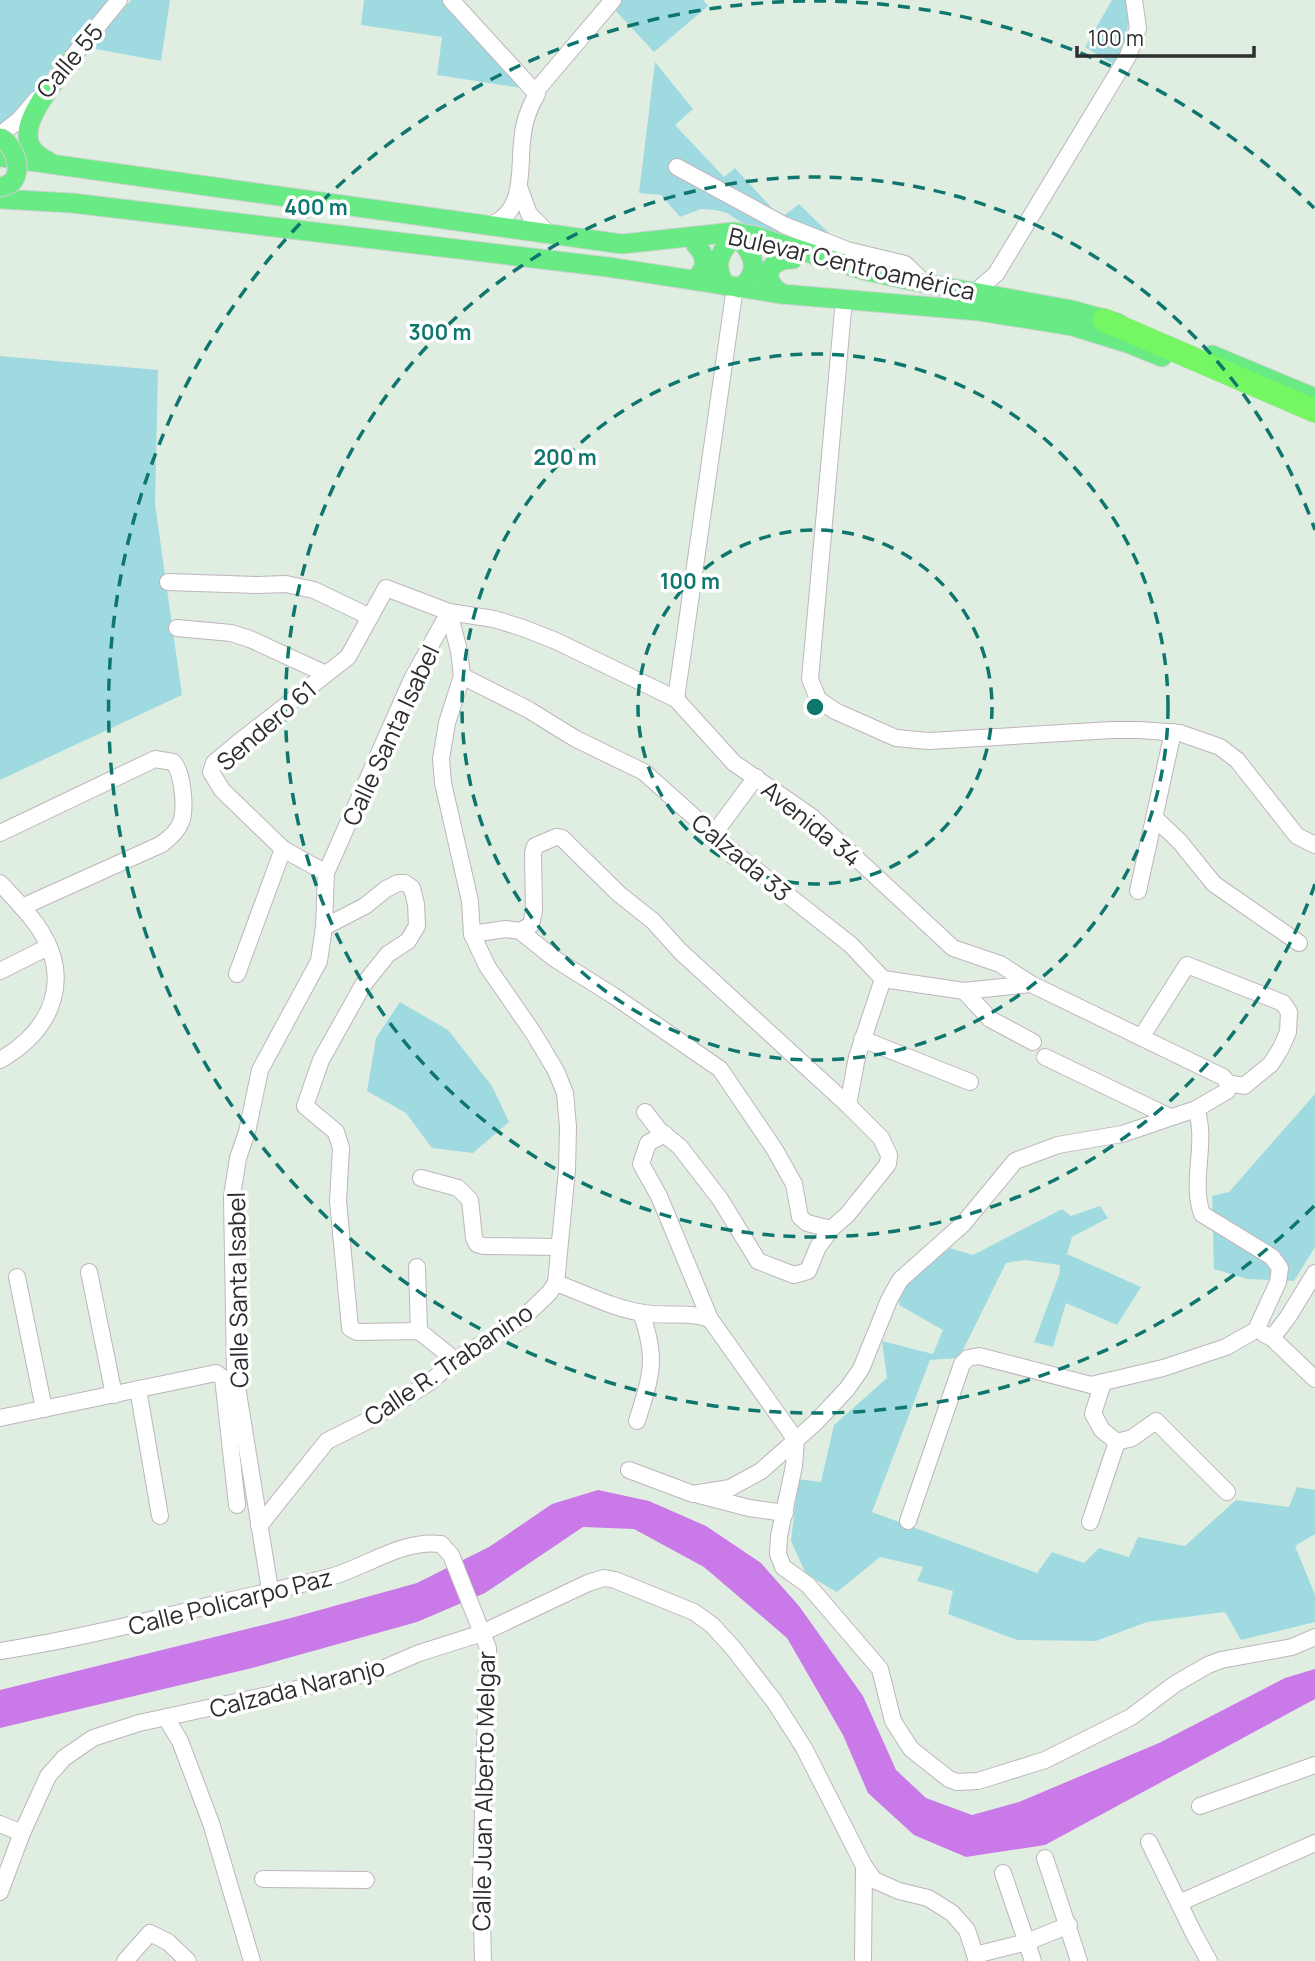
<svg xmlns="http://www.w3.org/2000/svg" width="1315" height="1961" viewBox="0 0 1315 1961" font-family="Manrope,sans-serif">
  <rect width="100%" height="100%" fill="#e0eee1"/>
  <g fill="#a0dae1">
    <polygon points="0,0 112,0 24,107 0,125"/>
    <polygon points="131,0 170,0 161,61 90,48"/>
    <polygon points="364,0 456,0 528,89 437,75 442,37 361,25"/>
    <polygon points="620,0 703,0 708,6 654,52 614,9"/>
    <path d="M 1112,0 L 1128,0 C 1130,27 1126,40 1116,66 L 1085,47 Z"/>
    <polygon points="655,62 693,109 675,125 724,177 735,168 781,218 799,204 845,249 834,259 754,231 727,213 715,210 701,209 680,217 661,195 639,193"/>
    <polygon points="0,356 158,370 155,504 182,695 0,780"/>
    <polygon points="400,1002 448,1030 492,1086 509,1122 473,1153 432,1148 406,1113 367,1091 376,1038"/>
    <polygon points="1315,1094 1315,1247 1294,1281 1247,1279 1214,1269 1212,1196 1229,1192"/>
    <polygon points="1100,1206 1108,1218 1072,1237 1067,1254 1141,1287 1117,1325 1066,1303 1053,1347 1034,1342 1059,1275 1060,1265 1025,1260 1006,1263 959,1358 930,1360 872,1512 1037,1573 1052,1552 1084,1563 1099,1548 1129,1557 1138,1537 1185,1546 1236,1500 1289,1507 1297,1487 1315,1490 1315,1534 1295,1546 1315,1595 1315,1622 1241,1640 1225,1612 1147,1622 1096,1641 1017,1640 948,1614 953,1591 917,1581 923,1567 880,1557 837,1592 806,1574 791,1541 798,1479 821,1482 834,1425 887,1378 882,1341 933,1354 943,1330 899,1305 900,1287 950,1248 973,1255 1062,1209 1071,1216"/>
  </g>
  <polygon fill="#ca79e9" points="598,1490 649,1501 706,1526 761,1563 799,1606 863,1696 896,1770 926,1798 972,1815 1019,1802 1159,1743 1285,1678 1315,1669 1315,1699 1045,1845 966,1857 914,1835 868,1793 843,1735 787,1638 704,1567 634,1529 583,1527 485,1593 417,1622 252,1668 0,1728 0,1690 291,1618 417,1583 489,1547 552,1504"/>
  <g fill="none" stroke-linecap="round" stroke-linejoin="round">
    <g stroke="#bfb4bc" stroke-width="18">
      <g id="minor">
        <polyline points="451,0 535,92"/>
        <polyline points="61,71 119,0"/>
        <polyline points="0,135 19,120 37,99"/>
        <polyline points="677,167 784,225 847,250 905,264 925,283"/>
        <polyline points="519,187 529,214 549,234"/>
        <path d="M 491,225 C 525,211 519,172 522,142 C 523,124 528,109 537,94 L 535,92 L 613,0"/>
        <polyline points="975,292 996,274 1128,56 1138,28 1134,0"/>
        <polyline points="844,299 810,679 818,699 835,711 896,738 929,741 1112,730 1140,730 1180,733 1220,747 1237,760 1297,836 1315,845"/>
        <polyline points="168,582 257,585 286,584 314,590 370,617"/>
        <polyline points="177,628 231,633 250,639 326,674"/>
        <polyline points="462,676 529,710 576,739 644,772 732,851 851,945 883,979 964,991 1031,984"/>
        <polyline points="676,699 735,287"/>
        <polyline points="1155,818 1180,842 1214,884 1299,943"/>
        <path d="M 0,833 L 155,759 L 173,762 C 183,772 186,809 181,822 C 177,832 170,837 162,844 L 22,907"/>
        <polyline points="713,835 756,777"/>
        <polyline points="326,873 283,849 222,790 211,772 214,763 239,742 348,657 386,588 449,612 494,619 523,628 556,641 676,699 734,763 812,817 953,948 1000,964 1031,984 1223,1077 1228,1083"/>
        <path d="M 0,883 C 12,896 25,909 36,924 C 74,977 54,1029 0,1060"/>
        <polyline points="1138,891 1173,732"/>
        <polyline points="324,927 365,906 386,889 398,883 405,883 412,888 416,904 417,926 408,941 388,954 363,985 321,1060 305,1106 336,1132 341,1148 338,1201 350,1328 357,1332 419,1331 455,1360"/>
        <polyline points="472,934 506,929 520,931 555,959 614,996 720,1069 775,1150 794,1184 800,1217 807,1223 831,1229 847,1215 888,1164 889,1155 881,1138 848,1105 680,951 653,921 619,894 562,838 556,837 535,846 533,853 534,911 531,925 520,931"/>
        <polyline points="0,971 48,947"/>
        <polyline points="237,974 283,849"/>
        <polyline points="964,991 990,1019 1033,1042"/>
        <polyline points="1142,1036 1187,965 1283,1003 1289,1012 1288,1032 1281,1048 1271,1064 1244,1086 1228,1083"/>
        <polyline points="862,1039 970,1082"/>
        <polyline points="1045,1057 1170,1117"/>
        <polyline points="848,1105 857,1057 883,979"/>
        <polyline points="645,1112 659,1130 680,1147 720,1199 758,1261 794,1275 808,1271 818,1247 831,1229"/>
        <polyline points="665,1134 648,1143 641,1164 659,1196 710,1319"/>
        <polyline points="421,1178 458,1188 470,1200 474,1238 477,1244 484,1246 558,1247"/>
        <polyline points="417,1267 419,1331"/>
        <polyline points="89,1272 114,1395"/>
        <polyline points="17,1277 44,1409"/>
        <path d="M 556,1283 C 584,1293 614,1309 644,1313 C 667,1317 688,1311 710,1319 L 796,1440 L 794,1466 L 779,1536 L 778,1554 L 783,1567 L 808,1585 L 880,1669 L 893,1721 L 911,1749 L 949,1779 L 957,1782 L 978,1781 L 1045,1760 L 1131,1717 L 1175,1684 L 1208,1665 L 1221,1660 L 1292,1647 L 1315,1637"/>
        <polyline points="1264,1334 1272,1338 1315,1379"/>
        <polyline points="1272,1338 1288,1317 1315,1273"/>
        <polyline points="1103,1382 1093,1414 1102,1430 1117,1442"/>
        <polyline points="138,1389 160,1516"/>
        <polyline points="0,1418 216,1373 223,1378 237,1505"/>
        <path d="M 637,1421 C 651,1376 658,1359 641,1313"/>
        <polyline points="1117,1442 1132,1438 1156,1421 1227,1492"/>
        <polyline points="629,1470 693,1494 730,1488 761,1471 815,1423 847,1389 861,1369 889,1300 900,1280 963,1224 1015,1161 1058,1145 1122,1134 1196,1109 1227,1091 1228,1083"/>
        <polyline points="699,1495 749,1508 785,1513"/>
        <path d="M 908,1521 L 962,1364 L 968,1358 L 979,1356 L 1091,1385 L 1163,1368 L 1226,1347 L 1256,1330 L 1278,1282 L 1280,1268 L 1272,1257 L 1202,1214 C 1190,1179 1208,1143 1196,1109"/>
        <polyline points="1090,1522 1117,1442"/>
        <polyline points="259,1526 327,1441 375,1417 430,1382 455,1360 519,1322 549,1293 556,1283 567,1170 568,1127 565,1093 556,1071 534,1034 487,966 472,934 470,901 443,783 441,759 447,723 462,676 459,651 449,612"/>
        <polyline points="270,1590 235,1374 232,1196 238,1158 247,1132 260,1070 319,961 324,927 326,873 412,679 449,612"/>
        <path d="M 0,1651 C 72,1640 144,1622 215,1604 C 253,1595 292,1587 330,1577 C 366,1567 403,1539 441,1544 L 451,1555 L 488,1648 L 481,1882 L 483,1961"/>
        <polyline points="166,1718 180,1741 211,1823 252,1961"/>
        <polyline points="1200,1806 1315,1765"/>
        <polyline points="0,1824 22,1833"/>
        <polyline points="1149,1842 1194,1934 1209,1961"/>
        <polyline points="1045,1858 1079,1961"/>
        <polyline points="1003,1873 1033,1961"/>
        <polyline points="263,1879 366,1880"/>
        <polyline points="0,1892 22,1833 48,1776 64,1758 93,1738 139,1723 375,1672 419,1653 482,1633 588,1583 604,1578 615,1580 694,1612 712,1625 733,1648 774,1701 804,1748 864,1866 874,1880 899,1891 928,1898 952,1913 967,1930 977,1961"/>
        <polyline points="1179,1903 1315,1843"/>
        <polyline points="975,1955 1027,1942 1069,1925"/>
        <polyline points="125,1961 150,1933 168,1942 188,1961"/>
        <polyline points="863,1961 864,1866"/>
      </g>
    </g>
    <g stroke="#d1d1d1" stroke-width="21">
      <g id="major">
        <polyline points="0,157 622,244 734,232 755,236 863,270 912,281 1072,310 1118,323"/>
        <path d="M 48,161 C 0,140 51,89 69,62"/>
        <polyline points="0,199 72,203 608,267 782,294 979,311 1072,326 1130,344 1162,357"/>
        <path d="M 693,280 C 707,271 708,257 696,245"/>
        <path d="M 726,286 C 716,271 716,258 728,244"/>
        <path d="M 740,288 C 756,276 757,261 745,246"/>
        <path d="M 782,294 C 760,280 767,259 793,259"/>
        <polyline points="1212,355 1315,398"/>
      </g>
    </g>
    <g stroke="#d1d1d1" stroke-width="24">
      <polyline id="highway" points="1104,320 1315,411"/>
    </g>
    <use href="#minor" stroke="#fff" stroke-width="16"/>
    <use href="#major" stroke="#68ea85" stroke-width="19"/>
    <use href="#highway" stroke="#74f762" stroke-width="23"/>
    <g stroke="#d1d1d1" stroke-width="21" stroke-linecap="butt">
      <path id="major-bridge" d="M 0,138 C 14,144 24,171 11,183 C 9,184 2,187 0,187"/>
    </g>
    <use href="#major-bridge" stroke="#68ea85" stroke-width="19"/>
  </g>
  <g fill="none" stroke="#0f766e" stroke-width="3.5" stroke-dasharray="12 9">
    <circle cx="815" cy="707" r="177"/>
    <circle cx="815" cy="707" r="353"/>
    <path d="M1315 884A530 530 0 1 1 1315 530"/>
    <path d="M1314 1206A706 706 0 1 1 1314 208"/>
  </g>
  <g text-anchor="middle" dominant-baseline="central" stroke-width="7" stroke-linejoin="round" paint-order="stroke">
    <g font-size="24" fill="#2d2d2d" stroke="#fff">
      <text transform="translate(69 60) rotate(-50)">Calle 55</text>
      <text transform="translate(852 263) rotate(13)">Bulevar Centroamérica</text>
      <text transform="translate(266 725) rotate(-41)">Sendero 61</text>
      <text transform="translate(390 735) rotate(-65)">Calle Santa Isabel</text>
      <text transform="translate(812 823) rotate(39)">Avenida 34</text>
      <text transform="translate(742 857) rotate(40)">Calzada 33</text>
      <text transform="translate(237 1290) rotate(-91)">Calle Santa Isabel</text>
      <text transform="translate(448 1364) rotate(-34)">Calle R. Trabanino</text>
      <text transform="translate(230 1601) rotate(-14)">Calle Policarpo Paz</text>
      <text transform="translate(297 1687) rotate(-14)">Calzada Naranjo</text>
      <text transform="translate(483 1791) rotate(-89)">Calle Juan Alberto Melgar</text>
    </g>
  </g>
  <circle cx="815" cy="707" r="10" fill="#0f766e" stroke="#fff" stroke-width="3.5"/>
  <g font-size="21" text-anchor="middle" font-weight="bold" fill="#0f766e" stroke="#fff" stroke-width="7" stroke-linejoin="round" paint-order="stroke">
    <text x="316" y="215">400 m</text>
    <text x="440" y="340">300 m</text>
    <text x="565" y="465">200 m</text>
    <text x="690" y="589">100 m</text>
  </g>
  <path d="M1077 46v10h177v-10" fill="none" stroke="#2d2d2d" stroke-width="3.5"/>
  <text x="1088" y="46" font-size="21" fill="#2d2d2d" stroke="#ffffff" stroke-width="5" paint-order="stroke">100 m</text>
</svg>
